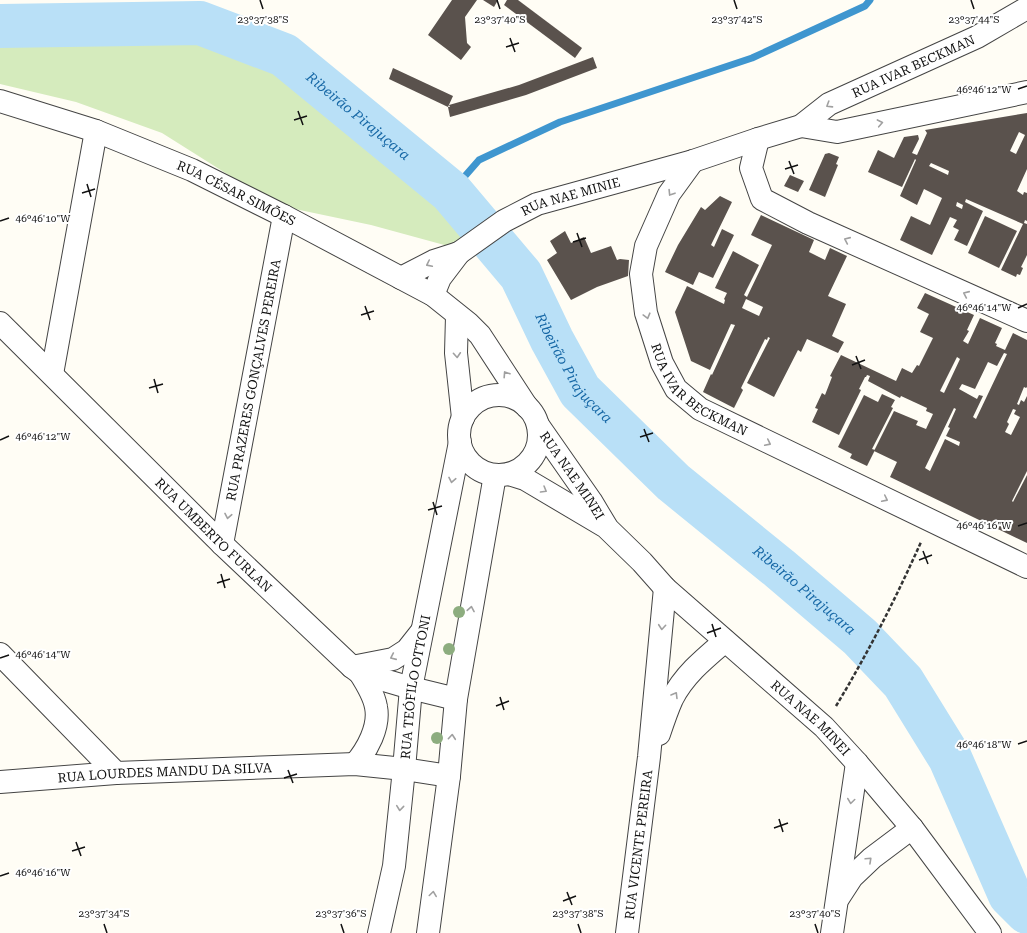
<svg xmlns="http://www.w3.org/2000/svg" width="1027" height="933" viewBox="0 0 1027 933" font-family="'Roboto Serif',serif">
  <rect width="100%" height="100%" fill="#fffdf5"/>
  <polygon fill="#d5ebbd" points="54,25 161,35 207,42 317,81 424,183 476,222 459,249 371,225 276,205 162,133 76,102 0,84 0,30"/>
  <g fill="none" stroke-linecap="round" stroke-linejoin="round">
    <polyline stroke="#3f96cf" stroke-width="7" points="451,192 479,160 560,122 752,58 865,6 870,0"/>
    <path stroke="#b9e0f7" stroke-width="44" id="s1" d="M 0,26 L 200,23 L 284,55 L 451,192 L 521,275 L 552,340 L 580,391 L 673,482 L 779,568 L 860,637 L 903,682 L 950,758 L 1010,895 L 1027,912"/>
  </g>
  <g fill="#5a524d" fill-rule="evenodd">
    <polygon points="452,0 477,0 465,17 467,43 471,47 461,60 428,35"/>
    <polygon points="483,0 498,0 494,7"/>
    <polygon points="507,0 518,0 582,48 575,58 504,5"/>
    <polygon points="593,57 597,68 526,95 450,117 448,107 450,107 449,105 519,85"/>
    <polygon points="393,68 453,96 448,107 389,79"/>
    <path d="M 1027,113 L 1027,169 L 1017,191 L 1023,195 L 1024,192 L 1027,193 L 1027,221 L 1025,220 L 1024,223 L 1027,224 L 1027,255 L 1021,267 L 1023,268 L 1020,275 L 1017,274 L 1016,277 L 1001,270 L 1023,224 L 966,199 L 965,202 L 983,211 L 967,246 L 954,240 L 959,230 L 953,227 L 957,220 L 950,217 L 932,255 L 900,240 L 911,216 L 930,225 L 942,198 L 924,189 L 917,205 L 900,196 L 916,160 L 915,159 L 902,187 L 868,172 L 878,150 L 894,158 L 904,137 L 918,135 L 919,139 L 912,153 L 917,155 L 927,133 L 925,130 ZM 1019,132 L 1025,135 L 1016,154 L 1010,151 ZM 931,163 L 949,171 L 948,175 L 929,166 ZM 957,202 L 963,205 L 962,209 L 956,206 Z"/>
    <polygon points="829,153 839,157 836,164 838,165 825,197 809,190 825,154"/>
    <polygon points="790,175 804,181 798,192 784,186"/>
    <polygon points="720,196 732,202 711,245 714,247 722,229 734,235 713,278 699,272 693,285 665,272 678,245 701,207 705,210"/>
    <path d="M 761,215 L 814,240 L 809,252 L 825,260 L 830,248 L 847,256 L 828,296 L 846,304 L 832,336 L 844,342 L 838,353 L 807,339 L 801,352 L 798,350 L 774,397 L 747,383 L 770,338 L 768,337 L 767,340 L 765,339 L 741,388 L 743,390 L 734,408 L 703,392 L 711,374 L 712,375 L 735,325 L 731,324 L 710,370 L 691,361 L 675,312 L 687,286 L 724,304 L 725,300 L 724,299 L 727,293 L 715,288 L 733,251 L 759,265 L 744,295 L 747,297 L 772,245 L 751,235 ZM 746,299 L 763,307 L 759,316 L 742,308 Z"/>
    <polygon points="985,216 1017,231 999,268 968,253"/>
    <polygon points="565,231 571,243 584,237 591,253 611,246 617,260 620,259 629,260 628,276 597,287 571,300 547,260 557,253 550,241"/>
    <path d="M 925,293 L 974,315 L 967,330 L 969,331 L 963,341 L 968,344 L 980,318 L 1002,328 L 995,343 L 997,344 L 996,346 L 1005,350 L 1013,333 L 1027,340 L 1027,387 L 1026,388 L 1024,387 L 1017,404 L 1019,405 L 1021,400 L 1024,402 L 1027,396 L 1027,471 L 1012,501 L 1013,502 L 1027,475 L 1027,543 L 890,477 L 897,462 L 874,451 L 894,411 L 918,421 L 916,425 L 926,429 L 933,414 L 926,411 L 927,408 L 901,396 L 900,398 L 868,381 L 870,376 L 867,375 L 866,377 L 865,377 L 859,389 L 861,390 L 839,435 L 812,422 L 818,409 L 815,408 L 822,393 L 825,395 L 832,377 L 830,376 L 841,355 L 896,381 L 902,368 L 912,373 L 917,365 L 919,366 L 933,338 L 920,332 L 929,314 L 917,308 ZM 1004,353 L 1007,354 L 976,419 L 973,417 L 983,396 L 979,395 L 977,399 L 959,389 L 962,384 L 975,389 L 988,362 L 997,366 ZM 957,357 L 960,359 L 944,393 L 940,391 ZM 954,408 L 956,409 L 948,427 L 950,428 L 946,436 L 960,442 L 959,446 L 945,439 L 930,471 L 925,468 ZM 1013,409 L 1016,410 L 1014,414 L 1020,417 L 1011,435 L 1005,432 L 1009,424 L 1007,422 Z"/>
    <polygon points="882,394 895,400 891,407 893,408 872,449 875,450 867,466 850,458 852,454 838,447 864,395 878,402"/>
  </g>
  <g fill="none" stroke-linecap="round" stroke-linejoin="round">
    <g stroke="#444" stroke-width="24">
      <g id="minor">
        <path id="s2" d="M 0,101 L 96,131 L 192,170 L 284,216 L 433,295 L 468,323 L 480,335 L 527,407"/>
        <polyline points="801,126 837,132 1027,92"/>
        <polyline points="758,139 751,168 762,199 808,223 1027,321"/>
        <path id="s3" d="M 693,161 L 669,194 L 646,246 L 641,274 L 646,313 L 662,363 L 676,389 L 700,409 L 1027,567"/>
        <path id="s4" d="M 401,278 L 434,261 L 459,253 L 504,221 L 537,204 L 693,161 L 758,139 L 801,126 L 829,104 L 977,37 L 1027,8"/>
        <polyline points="433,295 440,278 459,253"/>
        <polyline points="457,316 456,353 463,418"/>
        <path id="s5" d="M 0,323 L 222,544 L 352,667 L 360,673 L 411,688 L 456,699"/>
        <polyline points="52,374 96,131"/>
        <circle cx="499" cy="435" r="40"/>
        <path id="s6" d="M 538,425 L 591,501 L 606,526"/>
        <path id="s7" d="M 509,474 L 525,479 L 606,527 L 642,562 L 665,588 L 824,727 L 857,763 L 912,828 L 990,933"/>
        <path id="s8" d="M 222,544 L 284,216"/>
        <polyline points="0,654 116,773"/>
        <polyline points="352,667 393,659 407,650 422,631"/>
        <path d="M 659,734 C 663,722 667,710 672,699 C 684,675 705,658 725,641"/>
        <path d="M 355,764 C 367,750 380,727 376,707 C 374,695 367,684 360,673"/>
        <path id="s9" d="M 0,782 L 116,773 L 355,764 L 404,769 L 449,776"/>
        <polyline points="839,897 852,877 872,858 912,828"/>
        <path id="s10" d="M 379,933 L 394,866 L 404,769 L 411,688 L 460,442"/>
        <polyline points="428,933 449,776 456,699 495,475"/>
        <path id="s11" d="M 627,933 L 649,757 L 665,588"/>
        <polyline points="832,933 857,763"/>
      </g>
    </g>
    <path stroke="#333" stroke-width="2.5" stroke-dasharray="4 2" stroke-linecap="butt" d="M 836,706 C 868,653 896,598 921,542"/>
    <use href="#minor" stroke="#fff" stroke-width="22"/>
  </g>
  <g fill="#8dad7f">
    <circle cx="459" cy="612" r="6"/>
    <circle cx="449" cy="649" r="6"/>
    <circle cx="437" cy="738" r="6"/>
  </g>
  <defs><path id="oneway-chevron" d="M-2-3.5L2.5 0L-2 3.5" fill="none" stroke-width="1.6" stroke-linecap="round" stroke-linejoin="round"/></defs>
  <g stroke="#a0a0a0">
    <use href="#oneway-chevron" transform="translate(829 105) rotate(148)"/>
    <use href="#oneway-chevron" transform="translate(880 123) rotate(-11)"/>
    <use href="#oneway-chevron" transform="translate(671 193) rotate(122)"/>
    <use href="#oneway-chevron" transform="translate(847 240) rotate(-156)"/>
    <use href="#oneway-chevron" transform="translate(429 264) rotate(154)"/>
    <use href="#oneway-chevron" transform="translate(966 294) rotate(-156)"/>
    <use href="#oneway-chevron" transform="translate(647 316) rotate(75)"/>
    <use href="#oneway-chevron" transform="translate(457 355) rotate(86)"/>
    <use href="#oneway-chevron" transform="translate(506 374) rotate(-123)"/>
    <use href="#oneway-chevron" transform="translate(768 443) rotate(26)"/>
    <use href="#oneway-chevron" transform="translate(452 480) rotate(101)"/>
    <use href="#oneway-chevron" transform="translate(544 490) rotate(30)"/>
    <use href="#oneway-chevron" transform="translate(885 499) rotate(26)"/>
    <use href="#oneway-chevron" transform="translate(228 516) rotate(101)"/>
    <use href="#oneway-chevron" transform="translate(471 609) rotate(-80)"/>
    <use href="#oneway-chevron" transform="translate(662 627) rotate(95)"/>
    <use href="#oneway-chevron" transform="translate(393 657) rotate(156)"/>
    <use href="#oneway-chevron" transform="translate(675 695) rotate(-59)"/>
    <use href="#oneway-chevron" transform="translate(452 737) rotate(-85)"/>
    <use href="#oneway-chevron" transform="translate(851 801) rotate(98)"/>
    <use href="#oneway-chevron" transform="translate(400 808) rotate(96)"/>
    <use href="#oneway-chevron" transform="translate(869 860) rotate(-43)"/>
    <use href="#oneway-chevron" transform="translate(433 894) rotate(-82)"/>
  </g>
  <path fill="none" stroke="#111" stroke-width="1.5" d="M 260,0 L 263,9M 497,0 L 500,9M 734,0 L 737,9M 971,0 L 974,9M 510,38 L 515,52M 506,47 L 519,43M 1018,89 L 1027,86M 298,111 L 303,125M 294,120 L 307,116M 789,161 L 794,174M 785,169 L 798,165M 87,184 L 91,197M 82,193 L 95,189M 0,221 L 9,218M 577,233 L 582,247M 573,242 L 586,238M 365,306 L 370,320M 1018,308 L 1027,304M 361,315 L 374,311M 856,356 L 861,369M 852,365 L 865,360M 154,379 L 158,393M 149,388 L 163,384M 644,429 L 649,442M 640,437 L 653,433M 0,440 L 9,436M 433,502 L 437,515M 428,510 L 442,506M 1018,526 L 1027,523M 923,551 L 928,564M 919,560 L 932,555M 221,574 L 225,588M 217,583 L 230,579M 712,624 L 716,637M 707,633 L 721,628M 0,658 L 9,655M 500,697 L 504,710M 496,706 L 509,701M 1018,744 L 1027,741M 288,770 L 293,783M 284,778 L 297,774M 779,819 L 783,832M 774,828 L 788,823M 76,842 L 81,856M 72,851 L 85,847M 0,876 L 9,873M 567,892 L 572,905M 563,901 L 576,896M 104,924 L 107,933M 341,924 L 344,933M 578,924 L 581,933M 815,924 L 818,933"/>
  <g text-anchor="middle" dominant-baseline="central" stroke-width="4" stroke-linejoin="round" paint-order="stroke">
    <g font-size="13" fill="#111" stroke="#fff">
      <text stroke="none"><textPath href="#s4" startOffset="559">RUA IVAR BECKMAN</textPath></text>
      <text stroke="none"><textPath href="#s2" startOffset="254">RUA CÉSAR SIMÕES</textPath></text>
      <text stroke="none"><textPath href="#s4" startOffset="190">RUA NAE MINIE</textPath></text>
      <text stroke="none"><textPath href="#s8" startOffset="167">RUA PRAZERES GONÇALVES PEREIRA</textPath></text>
      <text stroke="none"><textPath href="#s3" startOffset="264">RUA IVAR BECKMAN</textPath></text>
      <text stroke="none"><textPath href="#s6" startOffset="61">RUA NAE MINEI</textPath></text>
      <text stroke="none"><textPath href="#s5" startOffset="301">RUA UMBERTO FURLAN</textPath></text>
      <text stroke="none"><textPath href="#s10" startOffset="249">RUA TEÓFILO OTTONI</textPath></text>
      <text stroke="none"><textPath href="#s7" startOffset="391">RUA NAE MINEI</textPath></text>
      <text stroke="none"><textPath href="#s9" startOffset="165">RUA LOURDES MANDU DA SILVA</textPath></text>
      <text stroke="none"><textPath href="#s11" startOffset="89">RUA VICENTE PEREIRA</textPath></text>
    </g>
    <g font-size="14" font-style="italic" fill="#1768a6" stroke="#fff">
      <text stroke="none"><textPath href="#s1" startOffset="386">Ribeirão Pirajuçara</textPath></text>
      <text stroke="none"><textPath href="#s1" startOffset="722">Ribeirão Pirajuçara</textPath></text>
      <text stroke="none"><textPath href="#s1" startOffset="1045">Ribeirão Pirajuçara</textPath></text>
    </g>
  </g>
  <g font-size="10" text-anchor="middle" fill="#111" stroke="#fff" stroke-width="4" stroke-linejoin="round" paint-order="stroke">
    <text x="737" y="23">23°37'42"S</text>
    <text x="974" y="23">23°37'44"S</text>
    <text x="263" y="23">23°37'38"S</text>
    <text x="500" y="23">23°37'40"S</text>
    <text x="984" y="93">46°46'12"W</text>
    <text x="43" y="222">46°46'10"W</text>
    <text x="984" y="311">46°46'14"W</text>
    <text x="43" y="440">46°46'12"W</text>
    <text x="984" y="529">46°46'16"W</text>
    <text x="43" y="658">46°46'14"W</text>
    <text x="984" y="748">46°46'18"W</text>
    <text x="43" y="876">46°46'16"W</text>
    <text x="104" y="917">23°37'34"S</text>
    <text x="341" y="917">23°37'36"S</text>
    <text x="578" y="917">23°37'38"S</text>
    <text x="815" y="917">23°37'40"S</text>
  </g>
</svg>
